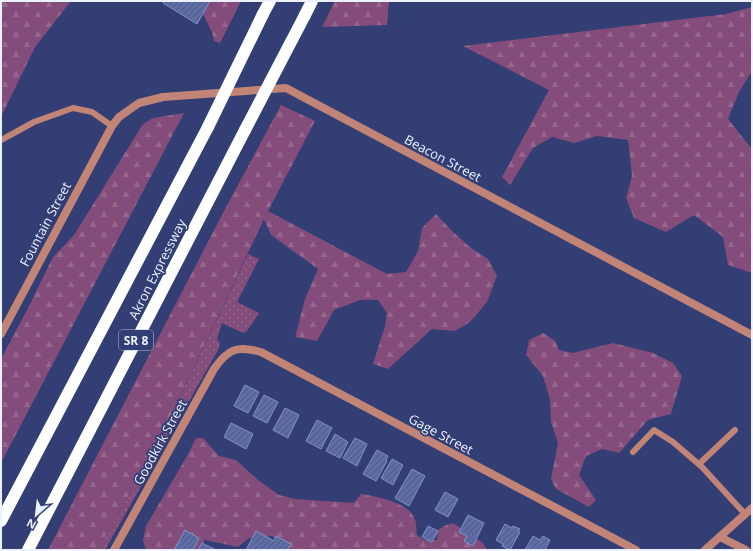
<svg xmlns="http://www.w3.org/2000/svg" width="753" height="551" viewBox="0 0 753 551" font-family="'Open Sans',sans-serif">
  <defs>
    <pattern id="grass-dots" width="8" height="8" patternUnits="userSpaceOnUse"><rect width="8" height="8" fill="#834c7a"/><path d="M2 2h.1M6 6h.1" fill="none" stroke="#95668e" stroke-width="1.8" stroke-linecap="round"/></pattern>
    <pattern id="forest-firs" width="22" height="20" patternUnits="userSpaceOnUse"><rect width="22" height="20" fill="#834c7a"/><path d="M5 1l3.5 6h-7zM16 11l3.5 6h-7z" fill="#95668e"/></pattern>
    <pattern id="building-hatch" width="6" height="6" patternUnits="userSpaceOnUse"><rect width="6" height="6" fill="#5e6da8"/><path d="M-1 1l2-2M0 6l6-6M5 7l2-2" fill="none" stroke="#525a7a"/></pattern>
  </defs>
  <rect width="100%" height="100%" fill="#333e75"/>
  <polygon fill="url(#grass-dots)" points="248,254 259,259 237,302 259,313 247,331 243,333 222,323 217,339 220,344 218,350 105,550 98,550 160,439"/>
  <g fill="url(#forest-firs)">
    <polygon points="1,1 71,1 35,47 1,117"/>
    <path d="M 210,1 L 241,1 L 220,43 L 214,41 C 213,31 206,22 203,13 Z"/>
    <polygon points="335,1 389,1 387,25 322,27"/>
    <polygon points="752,7 752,71 739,92 728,119 752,149 752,273 728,265 723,237 694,215 666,232 634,218 626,198 632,176 628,140 597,136 574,143 552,137 533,148 510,185 502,177 549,90 463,46 726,14"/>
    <polygon points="281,105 315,121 268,211 387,274 406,272 418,251 422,228 436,214 452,231 471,248 488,259 497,276 487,302 470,322 455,331 432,329 388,369 373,364 385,326 387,313 378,300 360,300 334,310 317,341 295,337 305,299 318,269 271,235 264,219 160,439 98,550 48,550 225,209"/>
    <polygon points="184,113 1,463 1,359 27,310 53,257 74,235 143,124 153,118"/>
    <polygon points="543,333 555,341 559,350 573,353 613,343 653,353 673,363 682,376 671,414 648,420 619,453 602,449 586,456 579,475 596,500 589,507 556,489 551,479 558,443 551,422 550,400 543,376 526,355 529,340"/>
    <path d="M 196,438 L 203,438 L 219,456 L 236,460 L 258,480 L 279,495 L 295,499 L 354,503 L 361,494 C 376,496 411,503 415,520 C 417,524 416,530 417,535 L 424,540 L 437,540 L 438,530 L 446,525 L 453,523 L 483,543 L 487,550 L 279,550 L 273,536 L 249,538 L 238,547 L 205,540 L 197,550 L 146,550 L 143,541 L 146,526 L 187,456 Z"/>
  </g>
  <g fill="url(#building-hatch)" stroke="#8191cf">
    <polygon points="164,1 210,1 197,24 163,3"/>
    <polygon points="245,385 259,392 248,413 234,406"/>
    <polygon points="264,395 278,402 267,423 253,416"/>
    <polygon points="285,408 299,415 288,438 273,430"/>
    <polygon points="317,420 332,428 321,449 306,441"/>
    <polygon points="231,423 253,434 246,449 224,437"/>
    <polygon points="335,434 348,442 340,458 326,451"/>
    <polygon points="355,438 367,444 357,466 343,458"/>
    <polygon points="377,450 388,456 386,460 387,461 376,481 363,474"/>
    <polygon points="392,459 403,465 393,485 381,478"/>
    <polygon points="412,469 425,476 409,506 395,498"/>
    <polygon points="445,492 458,499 448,517 435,510"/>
    <polygon points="468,515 484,523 473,546 464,541 467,536 459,532"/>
    <polygon points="505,524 512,528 513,526 520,529 518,531 520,532 510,550 502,546 503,544 496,540"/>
    <polygon points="428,526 438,531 432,542 422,537"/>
    <polygon points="185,530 199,538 193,550 174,550"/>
    <polygon points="256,531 274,541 276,536 291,544 287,550 246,550"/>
    <polygon points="533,536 540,540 543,536 550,540 545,550 525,550"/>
    <polygon points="202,543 216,550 198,550"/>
  </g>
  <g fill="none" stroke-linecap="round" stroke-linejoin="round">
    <g stroke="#c18477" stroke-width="6">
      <polyline points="1,140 34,122 73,108 92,112 112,126"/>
      <polyline points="633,452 654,430 673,442 702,467 745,514"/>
      <polyline points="699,464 735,430"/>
    </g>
    <g stroke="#c18477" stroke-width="8">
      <polyline points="1,334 112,126 119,117 139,103 163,97 286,88 752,335"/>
      <polyline points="720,537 746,550"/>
      <path d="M 114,550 L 214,369 C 228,349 237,345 261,352 L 636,550"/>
    </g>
    <polyline stroke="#c18477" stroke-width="8" points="705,550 752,508"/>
    <g stroke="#fff" stroke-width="12">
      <polyline points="263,14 270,1"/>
      <polyline points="305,15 312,1"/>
      <polyline points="1,521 208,127"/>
      <polyline points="28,550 245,130"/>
    </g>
    <g stroke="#fff" stroke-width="12">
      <polyline points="208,127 263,14"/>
      <polyline points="245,130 305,15"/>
    </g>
  </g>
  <g text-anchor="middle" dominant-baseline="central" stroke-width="3.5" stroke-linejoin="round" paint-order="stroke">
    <rect fill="#333e75" stroke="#b5bbd5" stroke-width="1" x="119" y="330" width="34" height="20" rx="3"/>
    <g font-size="12" font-weight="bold" fill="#edf1fe">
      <text x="136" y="340">SR 8</text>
    </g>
    <g font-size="13" fill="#edf1fe" stroke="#333e75">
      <text transform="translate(443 158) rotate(28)">Beacon Street</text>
      <text transform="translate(45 224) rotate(-62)">Fountain Street</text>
      <text transform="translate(157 269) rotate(-63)">Akron Expressway</text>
      <text transform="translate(441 434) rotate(28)">Gage Street</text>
      <text transform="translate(160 442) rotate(-61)">Goodkirk Street</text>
    </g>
  </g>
  <rect width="753" height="551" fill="none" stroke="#edf1fe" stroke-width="4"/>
  <g transform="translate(36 515) rotate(208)" stroke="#333e75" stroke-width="3" paint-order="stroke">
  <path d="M0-3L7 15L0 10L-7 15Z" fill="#edf1fe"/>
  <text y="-6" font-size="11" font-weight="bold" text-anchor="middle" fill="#edf1fe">N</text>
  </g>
</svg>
